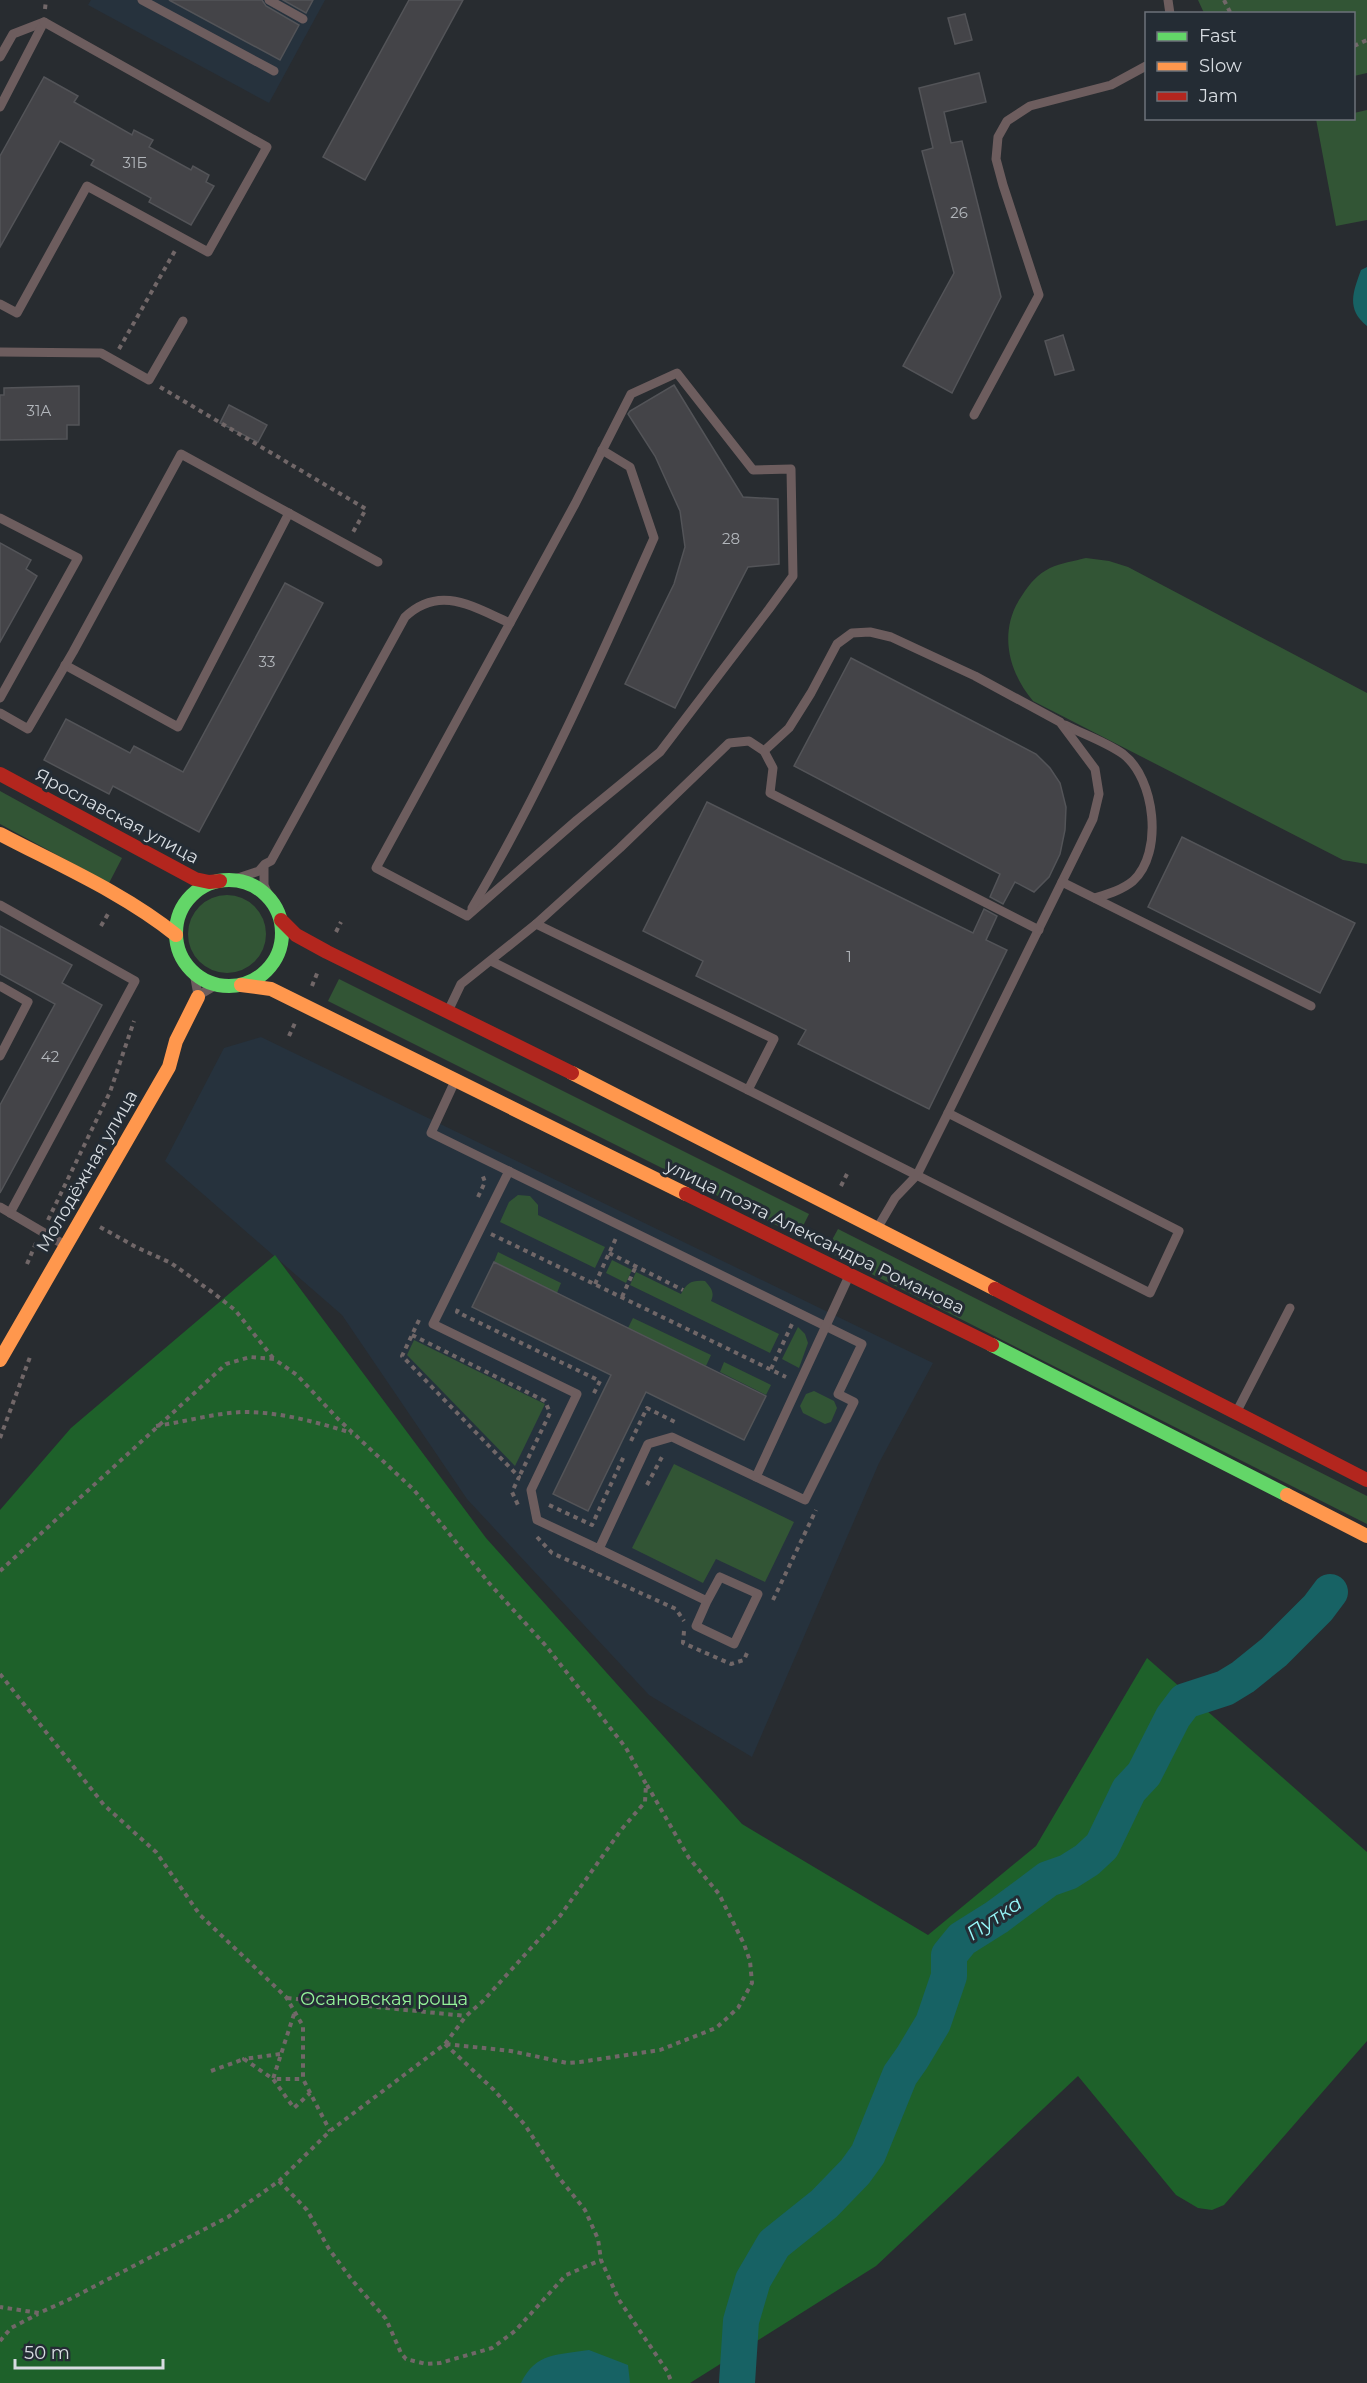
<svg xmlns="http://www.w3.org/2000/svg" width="1367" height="2383" viewBox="0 0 1367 2383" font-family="Montserrat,sans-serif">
  <rect width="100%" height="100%" fill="#282c30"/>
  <g fill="#26323d">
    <polygon points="91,0 325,0 269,103 88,5"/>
    <polygon points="261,1037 933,1363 879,1463 752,1757 649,1695 467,1499 342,1315 165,1161 224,1048"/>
  </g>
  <g fill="#325535">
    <polygon points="1198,0 1367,0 1367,73 1354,76 1354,14 1204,13"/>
    <polygon points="1367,110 1367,220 1336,226 1316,119 1354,118 1354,113"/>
    <path d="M 1086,558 L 1109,561 L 1128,567 L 1367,693 L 1367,864 L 1343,860 L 1033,701 C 1007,670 998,629 1023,594 C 1030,583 1038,574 1050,568 C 1061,563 1074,561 1086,558 Z"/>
    <polygon points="0,791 122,858 109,883 0,824"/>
    <circle cx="227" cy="934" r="39"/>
    <polygon points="339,979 809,1214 798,1236 328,1001"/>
    <polygon points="518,1195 530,1196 538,1205 538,1215 605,1247 595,1268 500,1222 509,1202"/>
    <polygon points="838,1229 1367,1496 1367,1524 826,1251"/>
    <polygon points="498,1252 561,1283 557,1293 494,1262"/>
    <polygon points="612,1260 632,1270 626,1283 606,1273"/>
    <path d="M 636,1272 L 681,1294 C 687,1283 691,1280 705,1281 C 711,1288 715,1292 711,1301 L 779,1334 L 770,1353 L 630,1285 Z"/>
    <polygon points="633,1318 711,1355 706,1366 628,1328"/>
    <polygon points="798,1327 805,1334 808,1343 799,1368 782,1359"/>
    <polygon points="414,1340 545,1404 515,1466 407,1355"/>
    <polygon points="724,1362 771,1385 766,1395 720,1372"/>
    <polygon points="814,1391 834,1401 837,1408 831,1422 825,1424 803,1413 800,1406 806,1394"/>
    <polygon points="674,1464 794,1522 765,1582 716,1559 703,1583 632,1548"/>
  </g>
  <polygon fill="#1e612a" points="275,1255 486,1538 742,1824 928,1935 1036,1846 1147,1658 1367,1852 1367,2041 1224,2205 1212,2210 1198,2208 1176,2195 1078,2076 876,2266 690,2383 0,2383 0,1510 71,1428"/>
  <g fill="#176264">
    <path d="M 1367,267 L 1367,326 C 1346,309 1353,292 1361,270 Z"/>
    <path d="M 589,2350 L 628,2365 L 630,2383 L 521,2383 C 536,2352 558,2355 589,2350 Z"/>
  </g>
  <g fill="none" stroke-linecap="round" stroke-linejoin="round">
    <polyline stroke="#176264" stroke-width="36" points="737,2383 741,2321 753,2280 774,2244 824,2204 855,2172 868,2154 900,2075 912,2058 933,2023 949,1976 949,1955 962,1939 997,1917 1048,1879 1068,1872 1087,1860 1102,1846 1129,1790 1144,1774 1173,1717 1185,1701 1225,1688 1243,1677 1274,1652 1318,1608 1330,1592"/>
  </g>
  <g fill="#444448" stroke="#535458" stroke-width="1.5">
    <polygon points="169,0 262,0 266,6 299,25 280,60"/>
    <polygon points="283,0 313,0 306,13"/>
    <polygon points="409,0 463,0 365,180 323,157"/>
    <polygon points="965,14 972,40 955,44 948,18"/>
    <polygon points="979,73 986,102 944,112 951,143 962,141 1001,297 952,393 903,366 954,273 922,151 933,148 919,88"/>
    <polygon points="44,77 78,96 74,102 132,135 134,130 153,140 149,147 191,170 193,166 209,175 206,182 214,186 191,225 149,202 151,198 91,165 94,160 60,141 0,247 0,156"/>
    <polygon points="1063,335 1074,370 1055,375 1045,341"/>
    <polygon points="674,385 743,497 778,499 779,564 748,567 675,708 625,684 674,584 685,547 680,511 655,456 628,414 630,411"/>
    <polygon points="79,386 79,425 67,425 67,439 0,440 0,395 4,395 4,388"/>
    <polygon points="229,405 267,425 258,442 220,423"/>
    <polygon points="0,543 31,560 26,569 37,576 0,642"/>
    <polygon points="285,583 323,603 199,832 113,786 109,794 44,760 66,719 130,753 134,746 183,772"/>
    <polygon points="851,658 1036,754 1050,768 1060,783 1066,807 1065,830 1060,854 1049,877 1034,892 1015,882 1003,904 990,897 1000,874 794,766"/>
    <polygon points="707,802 973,933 984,909 997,916 986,940 1007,950 929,1109 798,1044 806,1030 696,976 703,961 643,931"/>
    <polygon points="1182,837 1355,923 1320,993 1148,907"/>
    <polygon points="0,926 72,965 62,983 102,1005 0,1193 0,1105 55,1004 0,974"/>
    <polygon points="494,1262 766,1396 744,1440 646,1392 588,1511 553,1494 611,1375 472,1307"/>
  </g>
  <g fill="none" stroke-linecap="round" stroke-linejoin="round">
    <g stroke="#716768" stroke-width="4" stroke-dasharray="4.5 4.5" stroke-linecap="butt">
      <polyline points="1224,0 1231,14"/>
      <polyline points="45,9 46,0"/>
      <polyline points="1354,46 1367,40"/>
      <polyline points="119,349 176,249"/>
      <polyline points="160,387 366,509 352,534"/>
      <polyline points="101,926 108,914"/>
      <polyline points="336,932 341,922"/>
      <polyline points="312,986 318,971"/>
      <polyline points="289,1036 295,1023"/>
      <polyline points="841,1186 847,1174"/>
      <polyline points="478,1197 485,1182 482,1174"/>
      <polyline points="48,1220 110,1092 134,1021"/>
      <polyline points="100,1227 136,1247 171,1263 212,1292 235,1310 273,1358"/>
      <polyline points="491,1234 786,1377"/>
      <polyline points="609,1253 683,1290"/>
      <polyline points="27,1264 36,1243"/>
      <polyline points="595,1284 616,1238"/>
      <polyline points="622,1297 636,1266"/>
      <polyline points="458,1309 457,1312 600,1381 592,1397"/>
      <polyline points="419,1320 402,1356 519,1477 512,1492 518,1505"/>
      <polyline points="412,1335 545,1401 550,1413 519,1477"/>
      <polyline points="771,1369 792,1324"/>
      <path d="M 156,1426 C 184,1422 215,1413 243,1412 C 281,1412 316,1422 352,1433"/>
      <polyline points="0,1438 30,1357"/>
      <polyline points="631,1441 647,1408 675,1422"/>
      <polyline points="647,1485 663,1455"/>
      <polyline points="549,1505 592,1525 624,1456"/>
      <polyline points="537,1537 552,1553 676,1609 684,1621"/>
      <polyline points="0,1571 226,1364 250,1357 274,1359 297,1375 338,1419 414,1490 489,1583 546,1646 626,1748 646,1784 645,1802 621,1830 560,1916 483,2001 466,2016 445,2044 330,2131 279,2181 228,2217 68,2300 39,2313 0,2307"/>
      <polyline points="773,1600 816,1510"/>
      <polyline points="684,1631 683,1643 731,1664 744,1660 747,1653"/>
      <polyline points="0,1674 104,1805 156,1852 200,1915 286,1997 303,2026 303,2079 330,2131"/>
      <polyline points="287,1998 466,2016"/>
      <polyline points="294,2014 273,2079 303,2079"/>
      <polyline points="445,2044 494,2090 525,2125 560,2179 585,2210 598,2239 601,2260 619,2300 667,2371 672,2383"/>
      <polyline points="446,2044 511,2051 567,2063 580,2062 660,2050 716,2028 738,2008 752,1983 750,1961 744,1944 719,1894 689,1858 647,1785"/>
      <polyline points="280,2054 244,2059 273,2079 294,2108 310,2093"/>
      <polyline points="211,2071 244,2059"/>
      <polyline points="279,2181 307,2210 329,2249 352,2280 386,2319 401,2353 406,2359 426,2364 440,2363 492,2348 515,2331 566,2275 601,2260"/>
      <polyline points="0,2341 11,2328 38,2314"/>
    </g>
    <g stroke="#6d5d5e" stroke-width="9">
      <polyline points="142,0 274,71"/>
      <polyline points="269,0 303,19"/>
      <polyline points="1168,0 1170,14"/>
      <polyline points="0,57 13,34 44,22"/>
      <polyline points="0,107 44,22"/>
      <polyline points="0,304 17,313 87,186 208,252 267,147 44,22"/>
      <polyline points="0,352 101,353 149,380 183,321"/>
      <polygon points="677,373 753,470 791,469 793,576 769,609 660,752 577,820 467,916 376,868 575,504 631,394"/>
      <polyline points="974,415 1039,295 1003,185 996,159 998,137 1007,121 1030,106 1111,85 1146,66"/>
      <polyline points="0,518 78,558 0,698"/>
      <polyline points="65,665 178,727 289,513"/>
      <polyline points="0,713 28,729 73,652 181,454 378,562"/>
      <path d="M 1065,725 C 1083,734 1106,742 1123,754 C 1155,778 1164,853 1133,881 C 1122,890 1108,894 1095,898"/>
      <polyline points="764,751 789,728 811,693 837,644 852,633 870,632 891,637 975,676 1060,722 1095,769 1099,794 1093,819 948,1113"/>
      <polyline points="264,866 264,885 270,899"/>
      <path d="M 232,880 L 259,871 L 265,864 L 271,861 L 405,617 C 440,584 473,607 510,623"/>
      <polyline points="1062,882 1311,1006"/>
      <polyline points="0,905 135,981 10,1213"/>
      <path d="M 472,908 C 542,789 598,663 654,538 L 630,467 L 602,450"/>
      <polyline points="491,961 748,1090 774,1039 536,924"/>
      <polyline points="194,973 198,995"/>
      <polyline points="0,986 28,1002 0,1056"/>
      <polyline points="199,995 216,985"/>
      <polyline points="450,1007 461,984 536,924 620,848 729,743 749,741 764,751 773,768 770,793 1039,930"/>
      <polyline points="455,1081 431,1133 862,1344 838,1394 854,1402 805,1500 756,1477"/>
      <polyline points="748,1090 1150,1293 1179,1231 948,1113 917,1175 895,1198 878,1227"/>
      <polyline points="509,1171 433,1324 577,1394 531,1490 537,1520 599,1549 648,1444 672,1437 756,1477 849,1276"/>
      <polyline points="0,1207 63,1244"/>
      <polyline points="1237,1411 1290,1308"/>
      <polyline points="599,1549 707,1601 696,1626 734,1644 758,1594 720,1577 707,1601"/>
    </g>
    <g stroke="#63d668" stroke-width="14">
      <circle cx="229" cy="933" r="53"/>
      <polyline points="992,1345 1287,1495"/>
    </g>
    <g stroke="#ff974d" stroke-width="14">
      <path d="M 0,834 C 59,865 124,893 176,935"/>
      <polyline points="241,985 271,989 686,1194"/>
      <polyline points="572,1073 995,1289"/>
      <polyline points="0,1360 169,1067 176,1041 198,997"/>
      <polyline points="1287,1495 1367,1536"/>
    </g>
    <g stroke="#b3261e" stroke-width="14">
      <polyline points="0,774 195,879 209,882 220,881"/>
      <polyline points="281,920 296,935 327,952 572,1073"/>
      <polyline points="686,1194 992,1345"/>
      <polyline points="995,1289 1367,1480"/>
    </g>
  </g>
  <g text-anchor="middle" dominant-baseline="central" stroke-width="6" stroke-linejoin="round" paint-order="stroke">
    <g font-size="15" fill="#b2b6bb">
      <text x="135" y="162">31Б</text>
      <text x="959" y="212">26</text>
      <text x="39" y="410">31А</text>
      <text x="731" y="538">28</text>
      <text x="267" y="661">33</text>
      <text x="849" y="956">1</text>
      <text x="50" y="1056">42</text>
    </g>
    <g font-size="18" fill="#d7dce1" stroke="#242c34">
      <text transform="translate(117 816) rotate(28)">Ярославская улица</text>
      <text transform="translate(87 1171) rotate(-60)">Молодёжная улица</text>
      <text transform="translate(815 1237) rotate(26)">улица поэта Александра Романова</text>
    </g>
    <g font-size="18" fill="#94f49a" stroke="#242c34">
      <text x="384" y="1999">Осановская роща</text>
    </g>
    <g font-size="20" font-style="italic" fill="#96f7f9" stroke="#242c34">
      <text transform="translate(994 1918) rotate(-34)">Путка</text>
    </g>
  </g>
  <rect x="1145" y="12" width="210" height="108" fill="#242c34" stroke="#6c7279" stroke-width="1.5"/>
  <rect x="1157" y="32" width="30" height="9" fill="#63d668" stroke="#6c7279" stroke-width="1.5"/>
  <text x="1199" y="42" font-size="18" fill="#d7dce1">Fast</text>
  <rect x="1157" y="62" width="30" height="9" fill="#ff974d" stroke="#6c7279" stroke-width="1.5"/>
  <text x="1199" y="72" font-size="18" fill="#d7dce1">Slow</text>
  <rect x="1157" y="92" width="30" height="9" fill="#b3261e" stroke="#6c7279" stroke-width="1.5"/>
  <text x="1199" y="102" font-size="18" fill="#d7dce1">Jam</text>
  <path d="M15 2359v9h148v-9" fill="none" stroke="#d7dce1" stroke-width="3"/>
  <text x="24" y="2359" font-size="18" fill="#d7dce1" stroke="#242c34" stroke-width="4.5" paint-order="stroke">50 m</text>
</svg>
